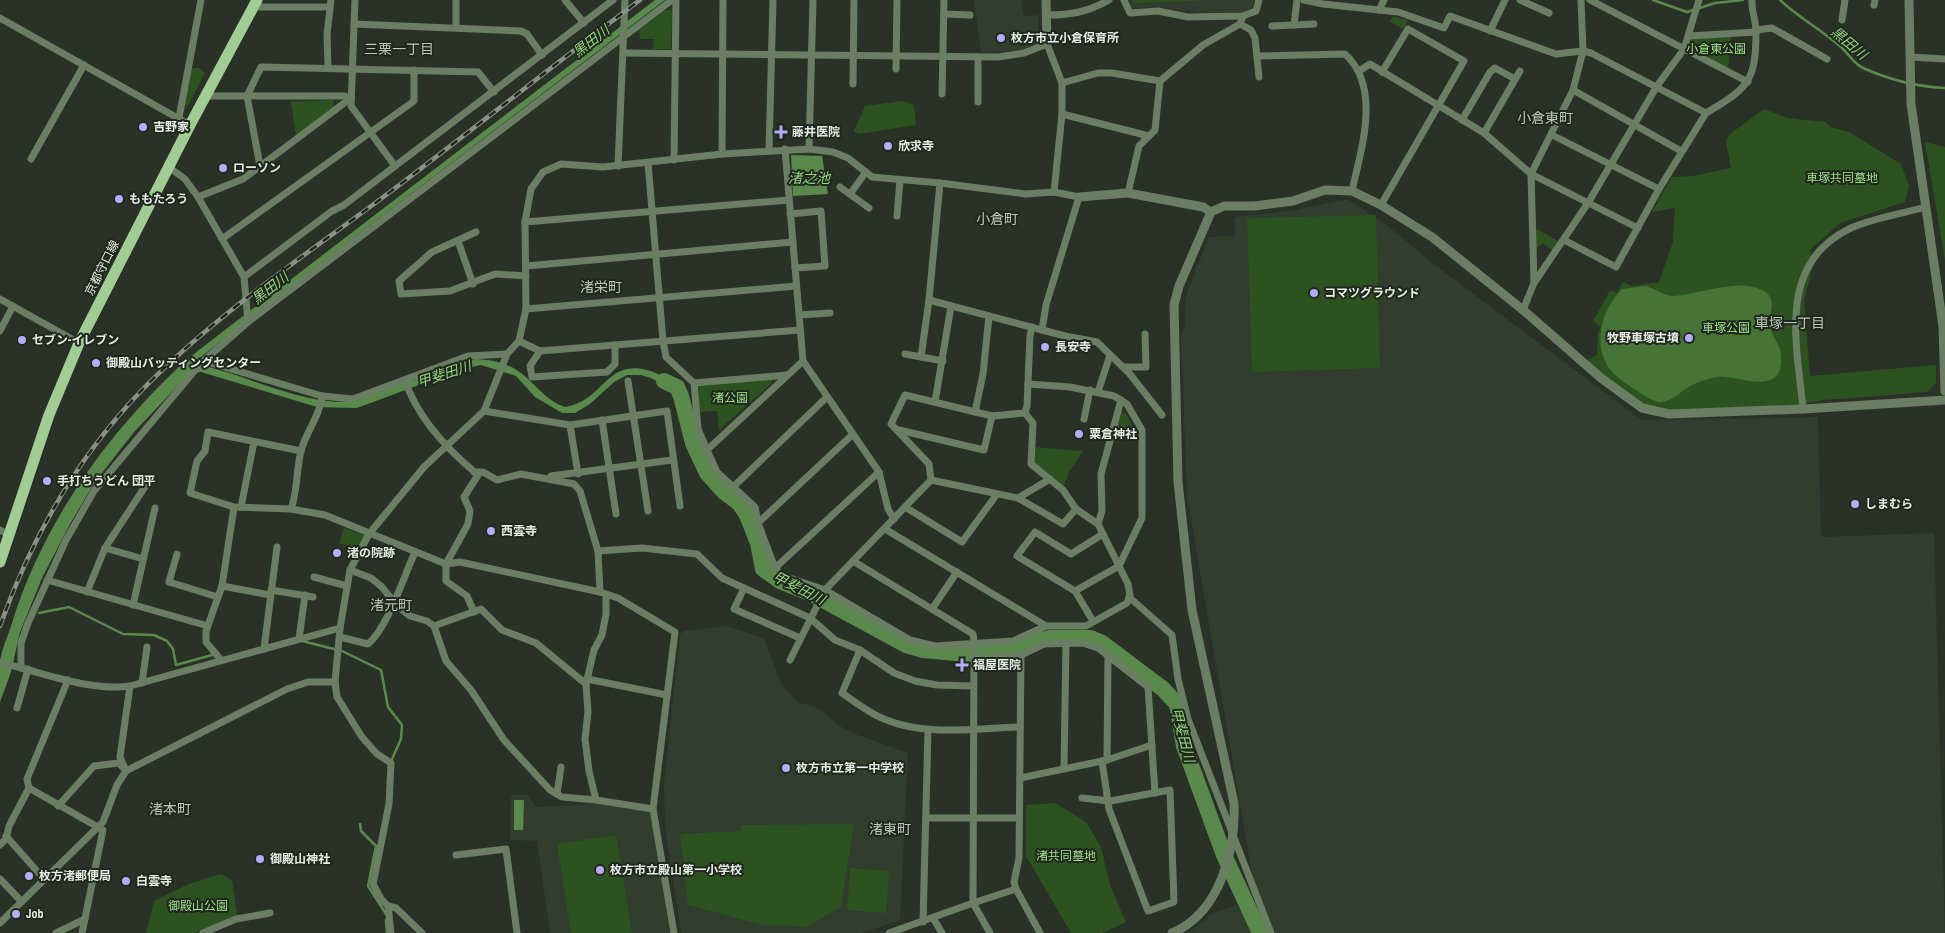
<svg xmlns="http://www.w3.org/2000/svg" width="1945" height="933" viewBox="0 0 1945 933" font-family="'Archivo Narrow','Noto Sans JP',sans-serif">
  <rect width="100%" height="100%" fill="#2a3227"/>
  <g fill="#313d2d">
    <polygon points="974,0 1021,0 1024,16 1038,15 1040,44 1024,50 981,53"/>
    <polygon points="1129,0 1256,0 1251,8 1243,12 1198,13 1158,7 1132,8"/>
    <polygon points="1347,199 1388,226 1431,262 1642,420 1818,417 1821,537 1934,533 1945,933 1273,933 1252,874 1187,496 1181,336 1185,325 1185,303 1188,289 1209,237 1235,236 1235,217 1295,210"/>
    <polygon points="727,626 764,638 781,684 797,702 817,708 840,726 855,734 908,753 900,920 862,933 681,933 665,827 664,784 680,634 684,631"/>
    <polygon points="511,795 527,795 536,807 595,804 649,808 653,820 670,933 550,933 537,841 510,840"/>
    <polygon points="1252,901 1266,933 1189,933 1213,913"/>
  </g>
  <g fill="#2c5220">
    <polygon points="1134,0 1215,0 1134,3"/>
    <polygon points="665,10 672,10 671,49 653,49 654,39 640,39 639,30"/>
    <polygon points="1393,16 1408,20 1404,29 1390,22"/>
    <polygon points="1731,36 1728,69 1687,48 1692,38"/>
    <polygon points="189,68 199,68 205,73 188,106 184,105"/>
    <polygon points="333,100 334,107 296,135 291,102"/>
    <polygon points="902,101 914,105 916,125 858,134 854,131 865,106"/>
    <polygon points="1764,109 1787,118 1825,122 1831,127 1849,132 1901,164 1909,186 1905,202 1840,223 1810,250 1814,262 1804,300 1810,376 1936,365 1936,383 1927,392 1824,400 1783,408 1658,411 1642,408 1583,363 1597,355 1598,333 1601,327 1593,321 1610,290 1617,293 1623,282 1632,286 1659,282 1673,242 1675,208 1652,212 1672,177 1693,176 1731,168 1726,141 1730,134"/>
    <polygon points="1925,142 1945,147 1945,261"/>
    <polygon points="1376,215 1380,368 1252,372 1247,218"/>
    <polygon points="1535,228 1558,241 1552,250 1542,243 1536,249"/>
    <polygon points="771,378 772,383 719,430 717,411 699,412 696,384"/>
    <polygon points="1121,413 1126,414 1135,432 1134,438 1116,435"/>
    <polygon points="1034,447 1083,451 1069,472 1064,486 1034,462"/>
    <polygon points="344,528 366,536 357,549 339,543"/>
    <polygon points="1055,803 1086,822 1101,847 1110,885 1126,922 1102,933 1071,933 1026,856 1026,805"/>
    <polygon points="854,824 841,907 807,927 763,925 688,905 680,834 741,831 741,825"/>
    <polygon points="616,835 632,933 571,933 557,844"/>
    <polygon points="850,868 889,871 886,913 847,910"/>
    <polygon points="220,874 232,880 237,915 194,933 146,933 154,901 189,884"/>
  </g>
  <path fill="#457436" d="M 1646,286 C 1656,289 1664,296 1674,296 C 1697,294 1732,281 1753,287 C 1784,295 1766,311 1771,329 C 1773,338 1780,345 1781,354 C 1786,400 1737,374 1717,377 C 1709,379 1700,381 1692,385 C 1682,390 1671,403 1659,402 C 1651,401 1642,394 1636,390 C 1626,384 1616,377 1609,368 C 1592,344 1602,308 1622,289 Z"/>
  <g fill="#5a8a4b">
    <path d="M 655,0 L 665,0 L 302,277 L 192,364 C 202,364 215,369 226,372 C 258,382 323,409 355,400 L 475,359 C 495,360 512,364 527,378 C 539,389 549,402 565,407 C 607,401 605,352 658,374 C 670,380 679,384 685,396 L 651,378 L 641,375 L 627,375 L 614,382 L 590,404 L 575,413 L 562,413 L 535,397 L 516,376 L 481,365 L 459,370 L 357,408 L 317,407 L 201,372 L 190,373 L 134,432 L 95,482 L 70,524 L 42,578 L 20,632 L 11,672 L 0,702 C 0,689 0,676 0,663 C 1,650 8,636 12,623 C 42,525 106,435 181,365 C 199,349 219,335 238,320 Z"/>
    <polygon points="791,155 822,156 828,194 793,196"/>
    <polygon points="514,800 524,800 523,830 514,830"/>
  </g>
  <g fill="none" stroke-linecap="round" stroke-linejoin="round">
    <g stroke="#5a8a4b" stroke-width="2.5">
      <polyline points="1653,0 1687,12 1715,3 1743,0"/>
      <path d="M 1780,0 C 1799,18 1822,30 1841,47 C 1848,53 1854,64 1863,68 C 1888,79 1918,87 1945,88"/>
      <polyline points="39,613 69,607 123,634 154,635 167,641 173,649 176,665 212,655"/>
      <polyline points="302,641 342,651 381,670 388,707 402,725 401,739 392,759"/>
      <polyline points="360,824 361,831 376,846 368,886 386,914"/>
      <polyline points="386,920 387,933"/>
    </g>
    <polyline stroke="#5a8a4b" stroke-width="16" points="664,381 677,387 681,396 693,443 707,473 723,491 739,503 747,515 758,543 763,569 780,581 812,594 906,645 923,650 968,654 991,652 1050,638 1090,638 1102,643 1163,689 1177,704 1184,746 1224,855 1260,933"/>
    <g stroke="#697e63" stroke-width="7">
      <polyline points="355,0 351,106 395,166"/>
      <polyline points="565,0 584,23"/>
      <polyline points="1124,0 1130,13 1158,11 1188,17 1243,16 1256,11 1259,0"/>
      <path d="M 1304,0 L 1323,4 L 1398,12 L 1444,28 L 1450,16 L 1556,54 L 1583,51 L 1591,53 L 1706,113 C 1748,88 1756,82 1756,31 C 1756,20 1751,10 1752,0"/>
      <polyline points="1520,0 1549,13"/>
      <polyline points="1590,0 1748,82"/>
      <polyline points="1874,5 1875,0"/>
      <polyline points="253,7 330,7"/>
      <polyline points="1379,10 1384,0"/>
      <polyline points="944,14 970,15"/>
      <path d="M 1047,15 C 1071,15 1088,12 1109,0"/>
      <polyline points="0,18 190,125"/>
      <polyline points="1842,20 1845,0"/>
      <polyline points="354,24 521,31 527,34 542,55"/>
      <polyline points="1240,24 1251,30 1255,38 1259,77"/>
      <polyline points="1294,25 1297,0"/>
      <polyline points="1272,26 1314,24"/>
      <polyline points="456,27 456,0"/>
      <polyline points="1756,30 1772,28 1827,59"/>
      <polyline points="1490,31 1505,0"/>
      <polyline points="1689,36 1756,32"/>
      <polyline points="624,53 998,57 1024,53 1047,44 1062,83 1062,114 1054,192"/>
      <path d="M 1257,56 L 1345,54 C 1382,88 1361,149 1352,191"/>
      <polyline points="1910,57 1945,59"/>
      <polyline points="328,67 327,34 331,0"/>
      <polyline points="896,69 897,0"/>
      <polyline points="1359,71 1370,64 1484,133 1531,174 1638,228"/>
      <polyline points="1062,83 1098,73 1112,73 1160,81"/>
      <polyline points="853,84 854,0"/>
      <polyline points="1573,90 1681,151"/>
      <polyline points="942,94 944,0"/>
      <polyline points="206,96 344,96 351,98"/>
      <polyline points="978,102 978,57"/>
      <polyline points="1062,114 1149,136"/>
      <polyline points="179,118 201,0"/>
      <polyline points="1462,120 1490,72 1495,68 1515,79"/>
      <polyline points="1484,133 1520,71"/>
      <polyline points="1552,135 1659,189"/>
      <polyline points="785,149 803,361 879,472 888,509 894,519"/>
      <polyline points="809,149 813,0"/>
      <polyline points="769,150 773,0"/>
      <polyline points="722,154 723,0"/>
      <polyline points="31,159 84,65"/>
      <polyline points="674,160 676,0"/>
      <polyline points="648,163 663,341 666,357 694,383 698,429 707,450 717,472 755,507 758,523 775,568 781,575 825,590 910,640 935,646 1013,641 1046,626 1086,626 1127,603 1130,595 1128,584 1098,524 1076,509 1063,490 1031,464 1033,423 1025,413 1027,406 1030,336 1032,327"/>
      <polyline points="260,166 247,96 261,67 478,72 494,92"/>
      <polyline points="618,166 625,0"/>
      <polyline points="170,168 185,179 198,197 244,277 248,322"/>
      <polyline points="840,187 869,208"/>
      <polyline points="1128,193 1139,146 1155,130 1160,81 1203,45 1240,24 1243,16"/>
      <polyline points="850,194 866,172"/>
      <polyline points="198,197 243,179 351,98"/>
      <polyline points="1381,205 1464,61 1408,29 1382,72"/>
      <polyline points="790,214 821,211 825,266 795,268"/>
      <polyline points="897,216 900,180"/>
      <polyline points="525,222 789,200"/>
      <polyline points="476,232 432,252 399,281 401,294 450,291 495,274 526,276"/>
      <polyline points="222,239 414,101 414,70"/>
      <polyline points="1564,240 1616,267 1659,189 1706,113"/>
      <polyline points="458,241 473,284"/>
      <polyline points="526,266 793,242"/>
      <polyline points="244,277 332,211 344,205 613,0"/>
      <polyline points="1534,282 1531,174 1573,90 1583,51 1581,0"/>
      <polyline points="0,299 79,343"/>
      <polyline points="929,300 1065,336 1097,342 1129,373 1162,415"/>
      <polyline points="526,309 796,286"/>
      <polyline points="1523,310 1534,283 1588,203 1657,86 1684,49 1699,0"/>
      <polyline points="799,315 830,313"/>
      <polyline points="0,331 13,306"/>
      <polyline points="519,341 540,351 800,330"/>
      <polyline points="540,351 530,366 532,377 607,372 615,364 615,345"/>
      <polyline points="905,354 943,361"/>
      <polyline points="921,357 929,300 940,183"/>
      <polyline points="204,361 322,396 353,399 468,356 507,354"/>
      <polyline points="1124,367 1146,367 1145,334"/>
      <path d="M 405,380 C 417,418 448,450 478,475 L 464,497 L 470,511 L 468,524 L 446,564 L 446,581 L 467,596 L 474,612"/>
      <polyline points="628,381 648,511"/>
      <polyline points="694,383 787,375"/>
      <polyline points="1028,384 1070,387 1114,396 1127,404 1142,430 1142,518 1119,566 1075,591"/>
      <polyline points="1098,392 1110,355"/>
      <polyline points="935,402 951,306"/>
      <path d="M 1803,409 C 1797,344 1776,263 1851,228 C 1874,218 1902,214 1925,207"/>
      <polyline points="484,411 570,425 667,411 680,506"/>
      <polyline points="975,412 983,374 989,316"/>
      <polyline points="1084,419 1090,390"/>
      <polyline points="602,420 616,514"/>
      <polyline points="570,425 578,474"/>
      <polyline points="899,430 984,450 992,416"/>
      <polyline points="707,450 803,361"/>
      <polyline points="301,451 208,432 205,451 197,461 190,493 234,507 291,509 325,515 446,564 460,562 600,592 618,598 675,632 653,809 674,933"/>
      <polyline points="474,472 483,472 497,480 521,474 574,484 580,491 598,551 600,592"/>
      <polyline points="551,476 672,460"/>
      <polyline points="931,480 929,464 891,424 905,395 992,416 1025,413"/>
      <polyline points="733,487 827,397"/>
      <polyline points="1018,498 1063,524 1076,509"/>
      <polyline points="241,507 254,442"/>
      <polyline points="905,507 962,542 997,494"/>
      <path d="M 291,509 C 298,490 296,470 301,451 C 306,432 320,416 322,396"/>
      <polyline points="758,523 853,434"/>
      <polyline points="1098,524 1102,511 1101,474 1121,400"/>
      <polyline points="885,529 1046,626"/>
      <polyline points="0,530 9,535"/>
      <polyline points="105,548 143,559"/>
      <polyline points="598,551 642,548 697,554 722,578 810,618 835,640 860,650 894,673 915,681 937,685 973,686"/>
      <polyline points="177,554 169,582 218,597"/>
      <polyline points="853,561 973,634 974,642 973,903 889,933"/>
      <polyline points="775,568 879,472"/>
      <polyline points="350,570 371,578 382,587 397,606 410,616 427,621 434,626 446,661 471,690 504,740 550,790 562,797 596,800 653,809"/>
      <polyline points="314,577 347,586"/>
      <polyline points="47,580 208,626"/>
      <polyline points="222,586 270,595"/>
      <polyline points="744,588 734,609 800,638"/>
      <polyline points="271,590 313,597"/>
      <polyline points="87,592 105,548 148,482"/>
      <polyline points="1129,597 1172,635 1178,679 1188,719 1271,933"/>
      <polyline points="133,605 155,508"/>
      <polyline points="932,609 957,572"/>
      <polyline points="1093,621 1075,591 1017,556 1035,532 1071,554 1103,534"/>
      <polyline points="434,626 481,609 502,630 536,643 586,684"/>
      <path d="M 340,637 L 368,644 C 387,629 404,576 415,552"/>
      <polyline points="299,639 305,595"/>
      <polyline points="264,649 277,547"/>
      <path d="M 860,650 L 842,693 C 855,702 869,713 884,719 C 926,737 976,728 1020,727"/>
      <polyline points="974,658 1021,655 1044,644 1082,643 1098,648 1148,687 1155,793"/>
      <polyline points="221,660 206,642 206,631 222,586 234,507"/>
      <polyline points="790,660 825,590 931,480 1018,498 1050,479"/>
      <polyline points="0,662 21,668"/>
      <polyline points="587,679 667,695"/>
      <polyline points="68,680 27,779 29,788 103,830 82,933"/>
      <polyline points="142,683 147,647"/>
      <path d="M 130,686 C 95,691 55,677 21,668 L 21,643 L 28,623 L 66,540 L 94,491 L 201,363 L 248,322 L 672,0"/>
      <polyline points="17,708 28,669"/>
      <polyline points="1107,760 1108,656"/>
      <polyline points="1064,769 1066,643"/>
      <polyline points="1020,778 1107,760 1152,745"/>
      <polyline points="557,794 561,767"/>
      <polyline points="1082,798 1110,801 1170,790 1174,902 1148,911 1109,809 1102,761"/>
      <polyline points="596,800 589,771 585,739 588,712 586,684 594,650 602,635 606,614 606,594"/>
      <polyline points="58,806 94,766 119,763 126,771 287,689 308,682 335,682"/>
      <polyline points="926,818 1019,818"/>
      <polyline points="6,836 44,879"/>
      <polyline points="0,845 6,839 9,826 29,788"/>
      <polyline points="456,855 506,849 517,933"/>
      <polyline points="0,879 21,901"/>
      <polyline points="1016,889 1014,882 1019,858 1021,655"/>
      <polyline points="388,906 391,933"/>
      <polyline points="933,918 942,933"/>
      <polyline points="923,922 928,730"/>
      <polyline points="0,923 103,822 117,785 126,771 120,757 130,686 340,628"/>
      <polyline points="56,933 85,919"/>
      <polyline points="203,933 236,919 270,913"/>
      <polyline points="422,933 396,908 388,906 381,899 373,884 389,804 391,763 377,754 362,737 337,697 335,682 340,628 350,570 369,534 424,467 484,411 507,354 519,341 526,309 525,222 531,189 543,172 561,164 603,167 722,154 809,149 833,152 848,158 872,177 940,183 1025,194 1054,192 1079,197 1046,305 1042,330"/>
      <polyline points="990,933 973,903 1016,889 1040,933"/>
    </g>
    <g stroke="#697e63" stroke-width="9">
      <polyline points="1046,0 1047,44"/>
      <polyline points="1909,0 1911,104 1943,326 1945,391"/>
      <polyline points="1079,197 1128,193 1203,207 1211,212"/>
      <path d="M 1172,933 C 1220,913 1236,850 1234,803 L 1192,610 L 1178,482 L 1174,305 L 1179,286 L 1211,212 L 1224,206 L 1254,206 L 1293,201 L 1325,190 L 1352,191 L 1381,205 L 1432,237 L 1523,310 L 1601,378 L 1642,408 L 1669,414 L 1803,409 L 1945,400"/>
    </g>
    <polyline stroke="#a1cc94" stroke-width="11" points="0,562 49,415 79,343 190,125 257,0"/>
    <g stroke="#8a9188" stroke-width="4.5">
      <path id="rail" d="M 0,626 C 31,539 78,456 143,389 C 215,315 303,257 386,195 C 471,131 555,64 640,0"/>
    </g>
    <use href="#rail" stroke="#20281e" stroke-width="2.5" stroke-dasharray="8" stroke-linecap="butt"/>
  </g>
  <g fill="#b5acf9" stroke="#20281e" stroke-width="2">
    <circle cx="1001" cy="38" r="5"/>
    <circle cx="143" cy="127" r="5"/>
    <path d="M778.5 124.5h5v5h5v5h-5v5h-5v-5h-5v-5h5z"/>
    <circle cx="888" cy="146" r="5"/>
    <circle cx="223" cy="168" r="5"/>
    <circle cx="119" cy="199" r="5"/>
    <circle cx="1314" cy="293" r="5"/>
    <circle cx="1689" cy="338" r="5"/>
    <circle cx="22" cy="340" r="5"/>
    <circle cx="1045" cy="347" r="5"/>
    <circle cx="96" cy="363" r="5"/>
    <circle cx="1079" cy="434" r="5"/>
    <circle cx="47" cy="481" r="5"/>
    <circle cx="1855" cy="504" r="5"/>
    <circle cx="491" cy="531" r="5"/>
    <circle cx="337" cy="553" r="5"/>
    <path d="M959.5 657.5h5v5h5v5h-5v5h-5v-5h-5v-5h5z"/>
    <circle cx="786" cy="768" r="5"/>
    <circle cx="260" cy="859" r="5"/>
    <circle cx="600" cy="870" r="5"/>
    <circle cx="29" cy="876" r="5"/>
    <circle cx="126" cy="881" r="5"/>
    <circle cx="16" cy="914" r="5"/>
  </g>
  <g text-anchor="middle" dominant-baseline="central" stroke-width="4" stroke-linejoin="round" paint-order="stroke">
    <g font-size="12" font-weight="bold" fill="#e6ece5" stroke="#20281e" text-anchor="start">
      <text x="1011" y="38">枚方市立小倉保育所</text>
      <text x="153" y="127">吉野家</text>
      <text x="792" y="132">藤井医院</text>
      <text x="898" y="146">欣求寺</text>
      <text x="233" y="168">ローソン</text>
      <text x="129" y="199">ももたろう</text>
      <text x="1324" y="293">コマツグラウンド</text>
      <text x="1679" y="338" text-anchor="end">牧野車塚古墳</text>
      <text x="32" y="340">セブン-イレブン</text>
      <text x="1055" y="347">長安寺</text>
      <text x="106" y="363">御殿山バッティングセンター</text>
      <text x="1089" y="434">粟倉神社</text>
      <text x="57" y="481">手打ちうどん 団平</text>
      <text x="1865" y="504">しまむら</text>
      <text x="501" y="531">西雲寺</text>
      <text x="347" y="553">渚の院跡</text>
      <text x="973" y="665">福屋医院</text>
      <text x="796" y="768">枚方市立第一中学校</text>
      <text x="270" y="859">御殿山神社</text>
      <text x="610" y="870">枚方市立殿山第一小学校</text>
      <text x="39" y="876">枚方渚郵便局</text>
      <text x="136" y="881">白雲寺</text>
      <text x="26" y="914">Job</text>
    </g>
    <g font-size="12" fill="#9ee28a" stroke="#20281e">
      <text x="1716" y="49">小倉東公園</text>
      <text x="1842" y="178">車塚共同墓地</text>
      <text x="1726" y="328">車塚公園</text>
      <text x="730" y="398">渚公園</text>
      <text x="1066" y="856">渚共同墓地</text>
      <text x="198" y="906">御殿山公園</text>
    </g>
    <g font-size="12" fill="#e6ece5" stroke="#20281e">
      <text transform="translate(102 268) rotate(-63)">京都守口線</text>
    </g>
    <g font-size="14" font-style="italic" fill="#91d47d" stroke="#20281e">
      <text transform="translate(591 41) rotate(-38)">黒田川</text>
      <text transform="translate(1849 43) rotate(40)">黒田川</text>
      <text x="809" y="178">渚之池</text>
      <text transform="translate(270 288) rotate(-38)">黒田川</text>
      <text transform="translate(444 374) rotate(-18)">甲斐田川</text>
      <text transform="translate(799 588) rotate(27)">甲斐田川</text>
      <text transform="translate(1183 735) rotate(75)">甲斐田川</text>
    </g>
    <g font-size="14" fill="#bcc6b8" stroke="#20281e">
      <text x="399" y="49">三栗一丁目</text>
      <text x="1545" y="118">小倉東町</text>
      <text x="997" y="219">小倉町</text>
      <text x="601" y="287">渚栄町</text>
      <text x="1790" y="323">車塚一丁目</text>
      <text x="391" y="605">渚元町</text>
      <text x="170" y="809">渚本町</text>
      <text x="890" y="829">渚東町</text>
    </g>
  </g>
</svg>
